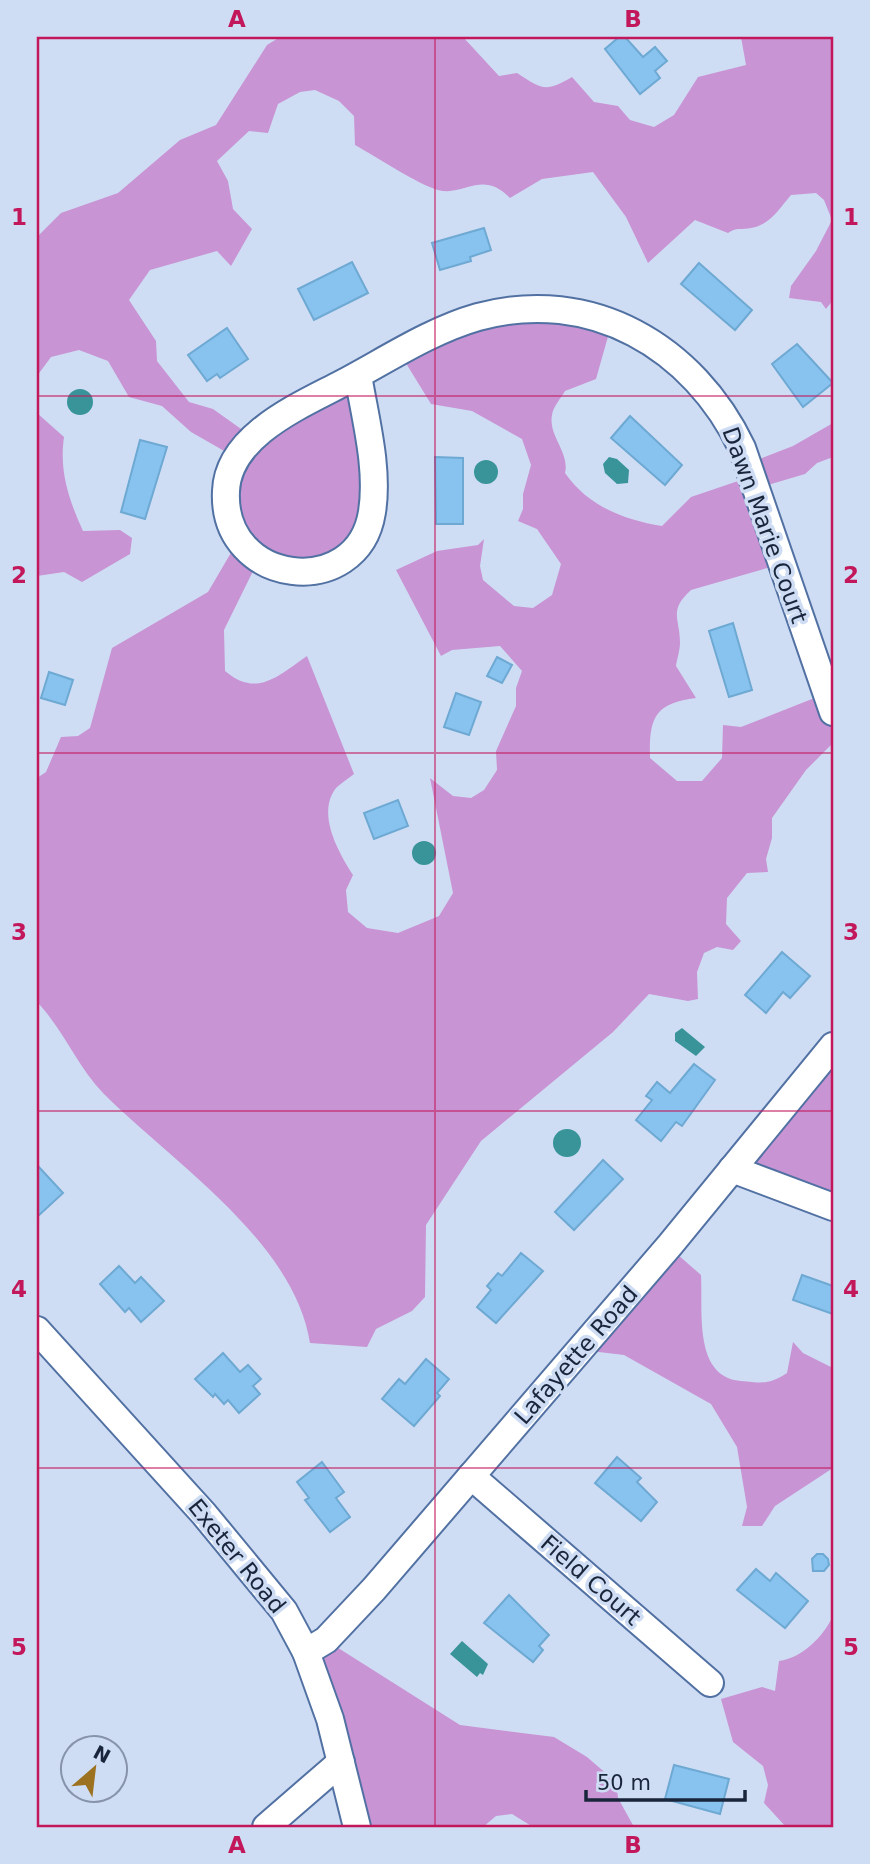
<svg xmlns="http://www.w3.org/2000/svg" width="870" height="1864" viewBox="0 0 870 1864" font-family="'DejaVu Sans',sans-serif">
  <rect width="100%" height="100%" fill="#cfddf4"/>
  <g fill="#c894d4">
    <path d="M 280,37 L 463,37 L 499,76 L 517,73 C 542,89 545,93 572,77 L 594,102 L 618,106 L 630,120 L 654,127 L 674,115 L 698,77 L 746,65 L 741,37 L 833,37 L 833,300 L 826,309 L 821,302 L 789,298 L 791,286 L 816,251 L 832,220 L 824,200 L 816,193 L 791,195 C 779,209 770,225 751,228 C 742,230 736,227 728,233 L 695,220 L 648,263 L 626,217 L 593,172 L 542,179 L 510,198 C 482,169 464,197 438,190 C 419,185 375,156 355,145 L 354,116 L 339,101 L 315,90 L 300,92 L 278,104 L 268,133 L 249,131 L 217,161 L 228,181 L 233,209 L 252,229 L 231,266 L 217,251 L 150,270 L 129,300 L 156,341 L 157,361 L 189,402 L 213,409 L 251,436 L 358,389 L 371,484 L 348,558 L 256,565 L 224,630 L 225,671 C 257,698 278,676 307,656 L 354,774 C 348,779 341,783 336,788 C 316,814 339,853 353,875 L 346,890 L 348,912 L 367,928 L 398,933 L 439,916 L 453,893 L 430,778 L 453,796 L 471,798 L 484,790 L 497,770 L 496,751 L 516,706 L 516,688 L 522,671 L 500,646 L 452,650 L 441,656 L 396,570 L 437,551 L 478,545 L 484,539 L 480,566 L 483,580 L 514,606 L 533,608 L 552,595 L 561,564 L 537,529 L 518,521 L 523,509 L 523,494 L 531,465 L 522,439 L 472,411 L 431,404 L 404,360 L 518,313 L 609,333 L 596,379 L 565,391 C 561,398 553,407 552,415 C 548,436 570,452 565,473 C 588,506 624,520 662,526 L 691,497 L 744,479 L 744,465 L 793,446 L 833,423 L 833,457 L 817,463 L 805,474 L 754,489 L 774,566 L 691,590 C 668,611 680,618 680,643 C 680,650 677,659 676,666 L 696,698 C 654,703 649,719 650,758 L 677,781 L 702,781 L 722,758 L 723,725 L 741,727 L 817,697 L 833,723 L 833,743 L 806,770 L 772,818 L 772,838 L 766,859 L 768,872 L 747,873 L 727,898 L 726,924 L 741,941 L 733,950 L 717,947 L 704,953 L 697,972 L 698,999 L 688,1001 L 649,994 L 613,1032 L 481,1141 L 426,1225 L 425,1297 L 412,1311 L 376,1329 L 367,1347 L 310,1343 C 294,1241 172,1162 103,1093 C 77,1066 63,1029 37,1002 L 37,778 L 46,772 L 61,737 L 78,736 L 90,728 L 112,648 L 208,592 L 232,551 L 233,456 L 191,432 L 162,406 L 129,397 L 108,361 L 79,350 L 51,357 L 37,376 L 37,237 L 61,213 L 118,193 L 180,140 L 216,125 L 267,45 Z"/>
    <path d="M 37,413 L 64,437 C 59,472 69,500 83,531 L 120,530 L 132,538 L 130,554 L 82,582 L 64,572 L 37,576 Z"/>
    <polygon points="833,1045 833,1216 741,1167"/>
    <path d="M 669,1247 L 701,1275 C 703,1311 693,1377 741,1381 C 763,1383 768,1385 787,1373 L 793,1342 L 803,1353 L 833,1368 L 833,1468 L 775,1506 L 762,1526 L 742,1526 L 747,1507 L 737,1447 L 711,1404 L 624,1355 L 582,1350 Z"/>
    <path d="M 833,1616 L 833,1827 L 786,1827 L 764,1803 L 768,1785 L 763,1766 L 733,1742 L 721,1699 L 762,1687 L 775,1691 L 779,1661 C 802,1658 823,1637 833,1616 Z"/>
    <polygon points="324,1639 460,1725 554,1737 587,1757 616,1782 618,1798 634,1827 533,1827 512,1814 496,1816 483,1827 357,1827 307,1657"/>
  </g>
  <g fill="#389499">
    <circle cx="80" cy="402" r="13"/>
    <polygon points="609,457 617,459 629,470 628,483 617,484 605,473 603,464"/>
    <circle cx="486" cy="472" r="12"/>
    <circle cx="424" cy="853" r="12"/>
    <polygon points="682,1028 705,1047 696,1056 675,1041 675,1033"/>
    <circle cx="567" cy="1143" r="14"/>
    <polygon points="462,1641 488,1664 483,1675 480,1673 477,1677 450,1654"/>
  </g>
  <g fill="#87c3ee" stroke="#6da9d3" stroke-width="2">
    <polygon points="619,37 625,37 643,57 655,47 667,61 655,71 660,78 640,94 605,49"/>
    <polygon points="484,228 491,250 470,257 471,261 440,270 432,243"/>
    <polygon points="352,262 368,293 314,320 298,289"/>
    <polygon points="699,263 752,310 735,330 681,284"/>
    <polygon points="227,328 248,359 220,378 217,374 207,381 188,355"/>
    <polygon points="797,344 833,383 803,407 772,364"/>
    <polygon points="630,416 682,465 665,485 611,438"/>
    <polygon points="140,440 167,447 145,519 121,512"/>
    <polygon points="435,457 463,458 463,524 436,524"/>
    <polygon points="733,623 752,690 729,697 709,631"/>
    <polygon points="497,657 512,665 502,683 487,676"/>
    <polygon points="49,672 73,680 65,705 41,698"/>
    <polygon points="456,693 481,702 469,735 444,727"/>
    <polygon points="398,800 408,826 374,839 364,813"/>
    <polygon points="782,952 810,976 790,998 783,992 766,1013 745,995"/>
    <polygon points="694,1064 715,1080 682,1126 676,1122 661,1141 636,1120 652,1100 646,1096 657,1082 670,1093"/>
    <polygon points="603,1160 623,1179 574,1230 555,1212"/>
    <polygon points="37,1165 63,1193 37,1217"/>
    <polygon points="521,1253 543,1271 496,1323 477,1307 491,1290 487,1286 498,1273 502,1276"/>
    <polygon points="119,1266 135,1283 141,1277 164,1301 141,1322 129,1308 125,1312 100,1284"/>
    <polygon points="802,1275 833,1286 833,1314 793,1300"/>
    <polygon points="223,1353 240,1372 248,1365 261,1379 253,1386 260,1394 239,1413 228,1400 224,1404 215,1394 213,1397 195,1379"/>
    <polygon points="426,1359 449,1379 437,1393 440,1396 414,1426 382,1399 399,1379 405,1384"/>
    <polygon points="617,1457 641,1478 637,1482 657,1502 641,1521 595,1483"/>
    <polygon points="322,1462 344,1492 336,1498 350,1517 330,1532 305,1500 309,1498 297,1482"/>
    <polygon points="817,1554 823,1554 828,1559 829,1565 824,1571 813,1571 812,1559"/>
    <polygon points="756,1569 770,1581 776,1573 808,1601 785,1628 737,1590"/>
    <polygon points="509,1595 549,1635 539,1646 543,1650 533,1662 484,1623"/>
    <polygon points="674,1765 729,1779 720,1814 665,1799"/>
  </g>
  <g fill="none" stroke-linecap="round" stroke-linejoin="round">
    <g stroke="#5271a3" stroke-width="30">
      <g id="minor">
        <path d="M 358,375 C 365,418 379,468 372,512 C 358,602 221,586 226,491 C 228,436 299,406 341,384 C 385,361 429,331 478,317 C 591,286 694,347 742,448 L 833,712"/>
        <polyline points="732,1169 833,1207"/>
        <polyline points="37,1330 204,1514 284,1611 306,1652 330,1719 357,1827"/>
        <polyline points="471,1476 710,1683"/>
        <polyline points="306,1652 326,1640 374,1589 670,1245 833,1046"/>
        <polyline points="266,1827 341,1762"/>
      </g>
    </g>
    <use href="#minor" stroke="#fff" stroke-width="26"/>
  </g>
  <path fill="none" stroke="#c2185b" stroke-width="2" stroke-opacity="0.55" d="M 435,37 L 435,1827M 37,396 L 833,396M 37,753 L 833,753M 37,1111 L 833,1111M 37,1468 L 833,1468"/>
  <g text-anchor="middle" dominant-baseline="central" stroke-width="7" stroke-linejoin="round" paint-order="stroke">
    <g font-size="23" fill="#18253a" stroke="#cfddf4">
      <text transform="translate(765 525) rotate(70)">Dawn Marie Court</text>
      <text transform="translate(576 1355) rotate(-49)">Lafayette Road</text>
      <text transform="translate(237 1556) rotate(51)">Exeter Road</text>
      <text transform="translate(591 1580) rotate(41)">Field Court</text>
    </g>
  </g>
  <rect width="870" height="1864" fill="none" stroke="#cfddf4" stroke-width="77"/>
  <g transform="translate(94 1769) rotate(28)"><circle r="33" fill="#cfddf4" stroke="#8693aa" stroke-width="2"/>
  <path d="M0-5L12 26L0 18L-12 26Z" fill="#9c7220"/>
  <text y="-10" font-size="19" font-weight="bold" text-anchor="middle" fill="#18253a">N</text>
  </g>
  <path d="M586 1790v10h159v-10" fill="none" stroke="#18253a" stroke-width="3.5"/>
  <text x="597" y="1790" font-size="21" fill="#18253a" stroke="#cfddf4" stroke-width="5" paint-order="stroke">50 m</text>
  <rect x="38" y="38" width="794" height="1788" fill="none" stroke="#c2185b" stroke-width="2.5"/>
  <g font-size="23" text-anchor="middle" font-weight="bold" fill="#c2185b">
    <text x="237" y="27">A</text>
    <text x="633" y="27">B</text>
    <text x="19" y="225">1</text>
    <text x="851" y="225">1</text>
    <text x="19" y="583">2</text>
    <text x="851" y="583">2</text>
    <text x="19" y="940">3</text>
    <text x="851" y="940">3</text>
    <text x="19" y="1297">4</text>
    <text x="851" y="1297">4</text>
    <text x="19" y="1655">5</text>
    <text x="851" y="1655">5</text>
    <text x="237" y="1853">A</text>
    <text x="633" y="1853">B</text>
  </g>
</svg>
